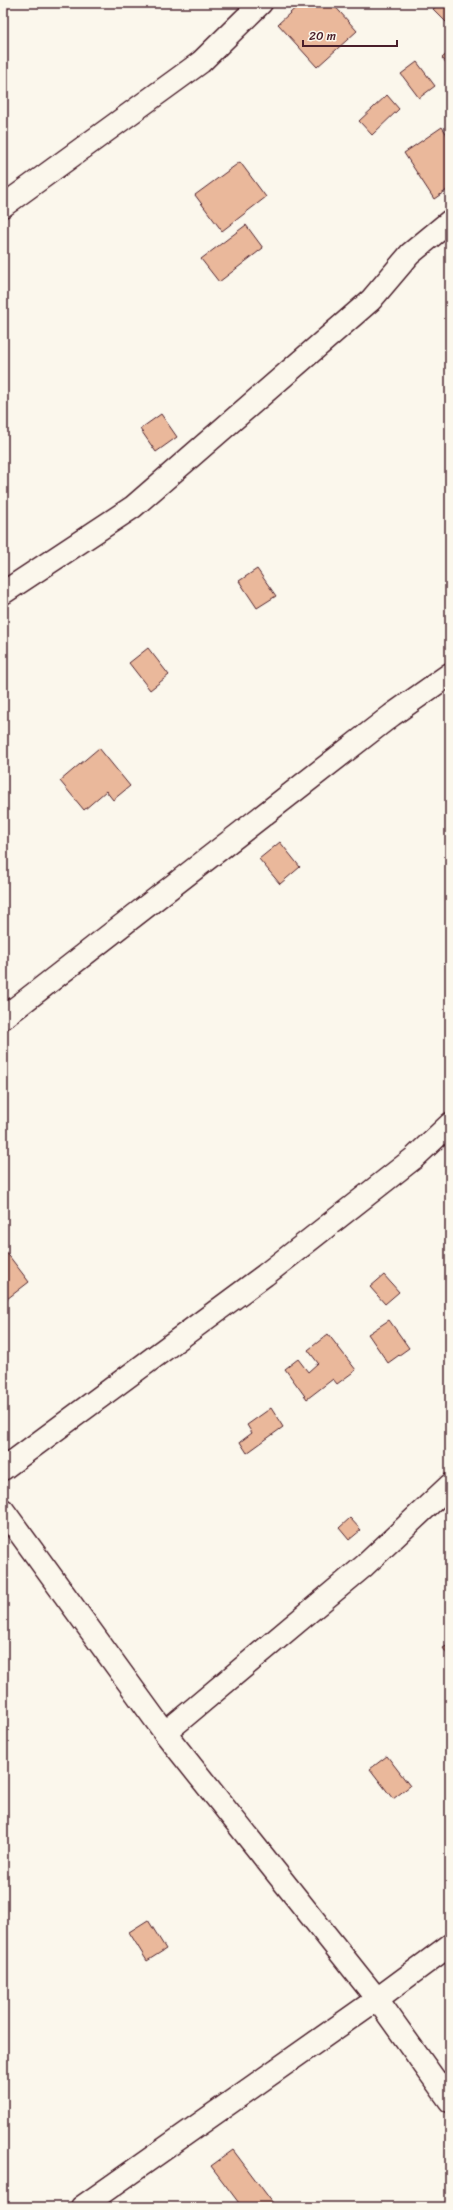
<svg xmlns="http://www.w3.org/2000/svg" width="453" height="2210" viewBox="0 0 453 2210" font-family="Sriracha,sans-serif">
  <rect width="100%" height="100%" fill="#fbf7ec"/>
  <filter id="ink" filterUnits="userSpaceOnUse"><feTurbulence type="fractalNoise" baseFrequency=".025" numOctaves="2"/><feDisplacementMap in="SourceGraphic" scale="8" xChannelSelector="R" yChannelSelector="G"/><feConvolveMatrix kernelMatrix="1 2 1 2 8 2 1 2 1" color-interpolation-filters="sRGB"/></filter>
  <g filter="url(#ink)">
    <g fill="#eab89b" stroke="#4a1f2b">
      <polygon points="301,3 332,3 357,31 317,67 278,24"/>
      <polygon points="440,3 450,3 450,26 433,9"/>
      <polygon points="450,51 450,67 442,58"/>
      <polygon points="417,62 435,86 419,98 401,74"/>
      <polygon points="387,95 399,109 372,135 359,121"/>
      <polygon points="442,127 450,139 450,188 434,199 404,153"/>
      <polygon points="240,162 266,197 222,231 195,195"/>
      <polygon points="246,225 263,248 219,282 201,259"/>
      <polygon points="161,414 177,437 156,452 140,429"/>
      <polygon points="257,569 276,596 257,608 239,581"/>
      <polygon points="148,648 169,675 150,690 129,663"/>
      <polygon points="99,748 130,786 113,800 106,791 84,810 60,781"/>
      <polygon points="280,842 300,867 280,884 259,859"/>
      <polygon points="3,1248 29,1282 7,1299 3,1294"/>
      <polygon points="384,1275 399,1292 385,1304 370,1287"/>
      <polygon points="389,1320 409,1348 388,1363 368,1334"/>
      <polygon points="328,1334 356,1370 337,1384 333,1379 307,1399 285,1369 298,1359 308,1372 318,1363 308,1350"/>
      <polygon points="271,1408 283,1427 247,1453 240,1442 252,1433 247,1425"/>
      <polygon points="350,1518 361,1530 349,1540 339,1528"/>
      <polygon points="450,1644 450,1658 443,1648"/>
      <polygon points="387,1756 410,1786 393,1799 370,1769"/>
      <polygon points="148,1920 166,1949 147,1961 129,1932"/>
      <polygon points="233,2150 276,2207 242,2207 211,2166"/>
    </g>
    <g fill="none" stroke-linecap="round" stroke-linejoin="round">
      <g stroke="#4a1f2b" stroke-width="25">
        <g id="minor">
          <polyline points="3,206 201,62 261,3"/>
          <polyline points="3,593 133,507 371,300 410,254 450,221"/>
          <polyline points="3,1018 392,715 450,674"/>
          <polyline points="3,1469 265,1275 414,1158 450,1124"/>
          <polyline points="3,1510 165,1733 377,1999 450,2101"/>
          <polyline points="165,1733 364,1566 450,1485"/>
          <polyline points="82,2207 377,1999 450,1945"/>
        </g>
      </g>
      <use href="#minor" stroke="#fbf7ec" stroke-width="22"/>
    </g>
  </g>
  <rect width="453" height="2210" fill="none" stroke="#fbf7ec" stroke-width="16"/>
  <rect x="8" y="8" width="437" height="2194" fill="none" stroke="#4a1f2b" stroke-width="1.5" filter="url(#ink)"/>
  <path d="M303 40v6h94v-6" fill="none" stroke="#4a1f2b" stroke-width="2"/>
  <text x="309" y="40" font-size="12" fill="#4a1f2b" stroke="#fbf7ec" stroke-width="3" paint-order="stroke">20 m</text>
</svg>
